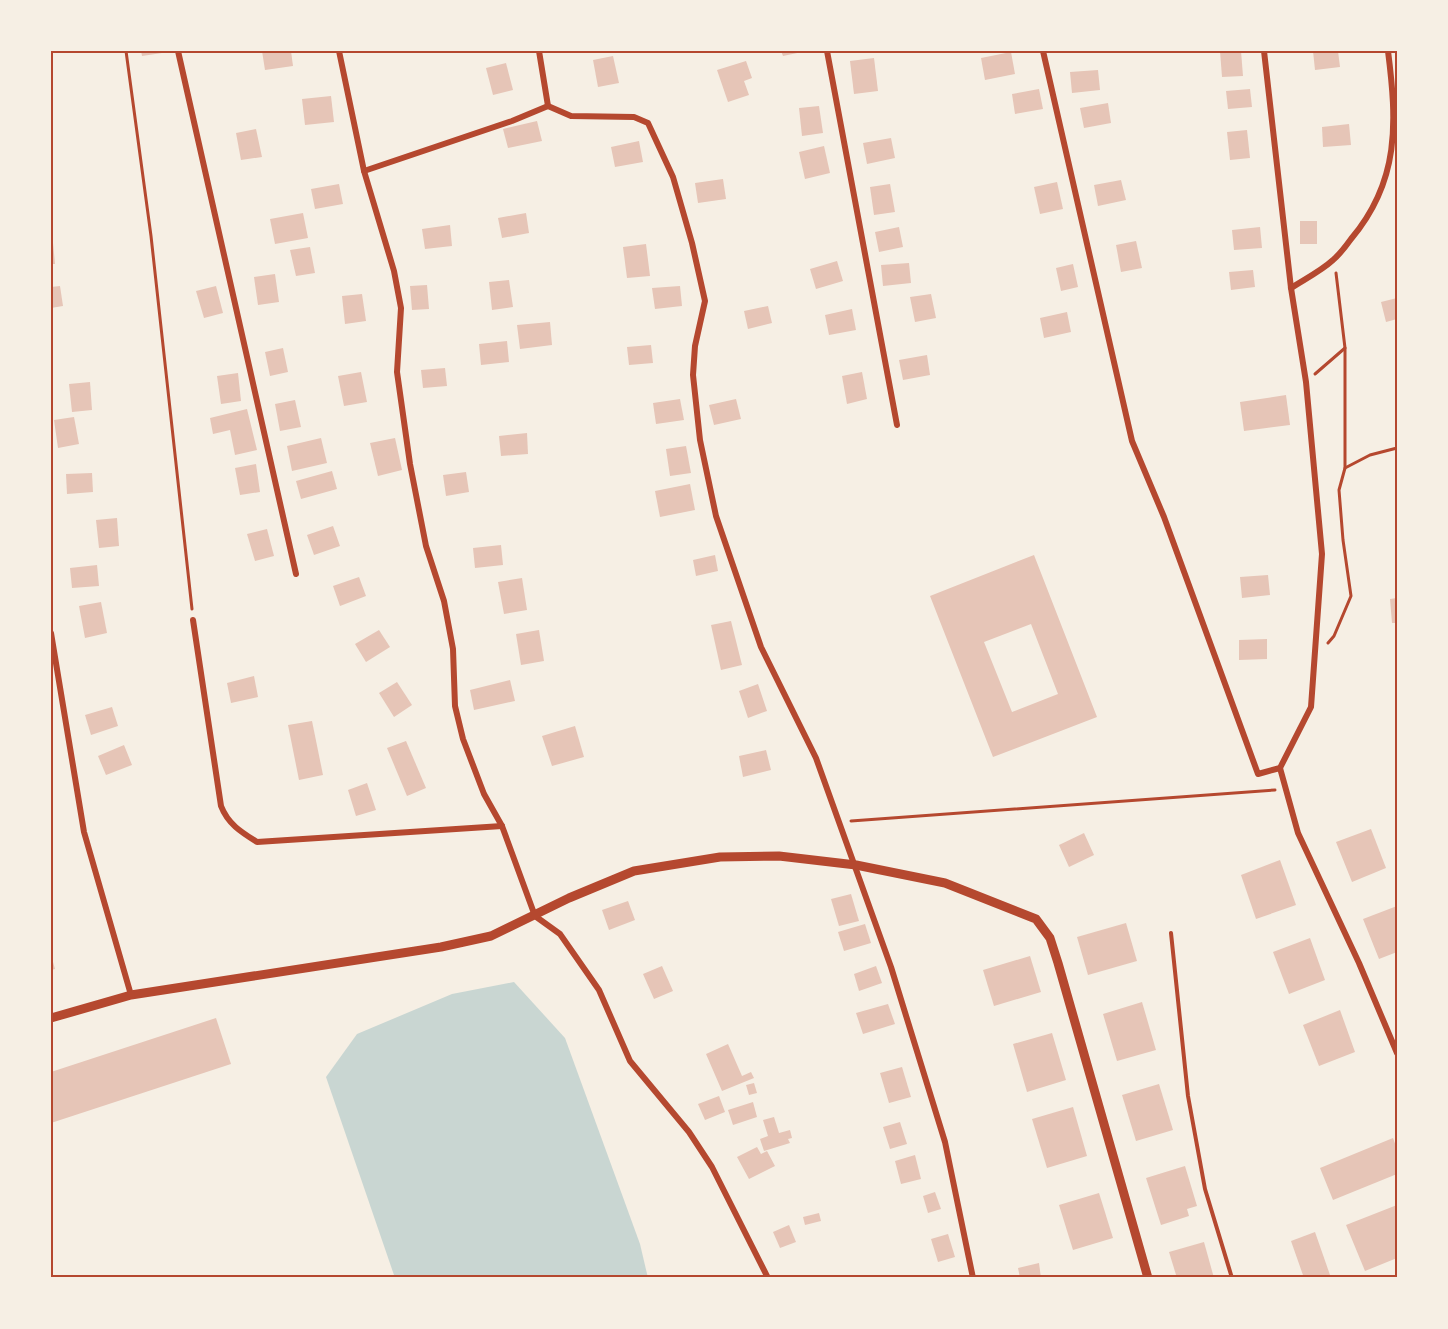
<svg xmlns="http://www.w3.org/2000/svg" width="1448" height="1329" viewBox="0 0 1448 1329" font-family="Overpass,sans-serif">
  <rect width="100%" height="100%" fill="#f6efe4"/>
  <polygon fill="#c9d6d2" points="514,982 565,1038 640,1244 648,1278 395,1278 326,1077 357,1034 452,994"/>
  <g fill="#e6c5b7" fill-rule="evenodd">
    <polygon points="141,51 162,51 162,53 142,56"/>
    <polygon points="262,51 291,51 293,66 265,70"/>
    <polygon points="781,51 802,51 802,52 783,56"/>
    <polygon points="1220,51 1241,51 1243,76 1222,77"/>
    <polygon points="1313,51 1338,51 1340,67 1315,70"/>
    <polygon points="1011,52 1015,74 985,80 981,58"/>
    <polygon points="613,56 619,83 598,87 593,60"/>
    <polygon points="874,58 878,91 854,94 850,61"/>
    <polygon points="746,61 752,78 744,81 749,95 728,102 717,70"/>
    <polygon points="506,63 513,90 493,95 486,68"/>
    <polygon points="1098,70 1100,90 1072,93 1070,72"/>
    <polygon points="1039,89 1043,109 1015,114 1012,94"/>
    <polygon points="1250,89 1252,107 1228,109 1226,91"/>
    <polygon points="331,96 334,122 305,125 302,99"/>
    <polygon points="1108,103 1111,123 1084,128 1080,108"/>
    <polygon points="819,106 823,133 802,136 799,108"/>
    <polygon points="537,121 542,141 508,148 503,129"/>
    <polygon points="1349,124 1351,145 1323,147 1322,127"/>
    <polygon points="256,129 262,157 241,160 236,133"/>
    <polygon points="1247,130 1250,158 1230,160 1227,132"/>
    <polygon points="891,138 895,158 867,164 863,143"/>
    <polygon points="639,141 643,162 615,167 611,147"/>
    <polygon points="824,146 830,173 805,179 799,152"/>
    <polygon points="723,179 726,199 698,203 695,183"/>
    <polygon points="1121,180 1126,200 1098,206 1094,185"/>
    <polygon points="1057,182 1063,209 1040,214 1034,187"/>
    <polygon points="339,184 343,204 315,209 311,189"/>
    <polygon points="890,184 895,212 874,215 870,187"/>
    <polygon points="303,213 308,238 275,244 270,219"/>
    <polygon points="526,213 529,233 502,238 498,218"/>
    <rect x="1300" y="221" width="17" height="23"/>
    <polygon points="450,225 452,246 425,249 422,229"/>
    <polygon points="899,227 903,247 879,252 875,232"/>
    <polygon points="1260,227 1262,248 1234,250 1232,230"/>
    <polygon points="1136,241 1142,268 1121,272 1116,245"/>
    <polygon points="53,243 55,264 51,264 51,244"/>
    <polygon points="646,244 650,276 627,278 623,247"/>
    <polygon points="310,247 315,273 296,276 290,250"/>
    <polygon points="837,261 843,281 816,289 810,269"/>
    <polygon points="909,263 911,283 883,286 881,265"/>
    <polygon points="1073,264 1078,287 1061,291 1056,268"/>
    <polygon points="1253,270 1255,287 1231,290 1229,272"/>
    <polygon points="275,274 279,302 258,305 254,277"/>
    <polygon points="509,280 513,307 492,310 489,282"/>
    <polygon points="427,285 429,309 412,310 410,286"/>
    <polygon points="60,286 63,306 51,308 51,287"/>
    <polygon points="216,286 223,313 204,318 196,291"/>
    <polygon points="680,286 682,306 655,309 652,288"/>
    <polygon points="362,294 366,321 345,324 342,296"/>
    <polygon points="931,294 936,318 915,322 910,297"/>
    <polygon points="1397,298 1397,319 1386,322 1381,302"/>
    <polygon points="768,306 772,323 748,329 744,311"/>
    <polygon points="852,309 856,330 829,335 825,315"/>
    <polygon points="1067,312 1071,332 1044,338 1040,318"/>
    <polygon points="550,322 552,345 520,349 517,325"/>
    <polygon points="507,341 509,362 481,365 479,344"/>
    <polygon points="651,345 653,363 629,365 627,347"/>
    <polygon points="283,348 288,372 270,376 265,352"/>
    <polygon points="927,355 930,375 903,380 899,360"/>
    <polygon points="445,368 447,386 423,388 421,370"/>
    <polygon points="361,372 367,402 344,406 338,376"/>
    <polygon points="862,372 867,399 847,404 842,376"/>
    <polygon points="238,373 241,401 221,404 217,376"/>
    <polygon points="90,382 92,410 72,412 69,384"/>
    <polygon points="1286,395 1290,425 1244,431 1240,402"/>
    <polygon points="680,399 684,420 656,424 653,403"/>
    <polygon points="736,399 741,419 714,425 709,405"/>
    <polygon points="295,400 301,427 280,431 275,404"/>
    <polygon points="247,409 257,450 235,455 230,430 213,434 210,418"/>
    <polygon points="74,417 79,444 58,448 54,420"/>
    <polygon points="527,433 528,454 501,456 499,436"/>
    <polygon points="321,438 327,463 292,471 287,446"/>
    <polygon points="395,438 402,470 378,476 370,443"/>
    <polygon points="686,446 691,473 670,476 666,449"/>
    <polygon points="256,464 260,492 240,495 235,468"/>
    <polygon points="332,471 337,489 301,499 296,481"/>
    <polygon points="466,472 469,492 446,496 443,475"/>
    <polygon points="92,473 93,492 67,494 66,474"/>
    <polygon points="690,484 695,510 660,517 655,491"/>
    <polygon points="117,518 119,546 99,548 96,520"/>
    <polygon points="333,526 340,546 314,555 307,535"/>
    <polygon points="267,529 274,556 255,561 247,534"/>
    <polygon points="501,545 503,565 475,568 473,548"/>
    <polygon points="715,555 718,571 696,576 693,560"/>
    <path d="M 1034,555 L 1097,717 L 993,757 L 930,596 ZM 1031,624 L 1058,694 L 1012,712 L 984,642 Z"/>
    <polygon points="97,565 99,586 72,588 70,568"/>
    <polygon points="1268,575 1270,595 1242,598 1240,577"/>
    <polygon points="359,577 366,596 340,606 333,586"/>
    <polygon points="522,578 527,610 504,614 498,582"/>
    <polygon points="1397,598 1397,623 1392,623 1390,599"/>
    <polygon points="101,602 107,633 85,638 79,606"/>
    <polygon points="731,621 742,665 721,670 711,625"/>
    <polygon points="379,630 390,647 366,662 355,644"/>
    <polygon points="539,630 544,661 521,665 516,634"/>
    <polygon points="1267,639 1267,659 1239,660 1239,640"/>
    <polygon points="254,676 258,697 231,703 227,683"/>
    <polygon points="510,680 515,701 474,710 470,690"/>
    <polygon points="397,682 412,705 394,717 379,693"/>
    <polygon points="758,684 767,711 748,718 739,691"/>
    <polygon points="112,707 118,726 91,735 85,715"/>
    <polygon points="312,721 323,775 299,780 288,725"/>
    <polygon points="575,726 584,757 552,766 542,736"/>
    <polygon points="406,741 426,788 407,796 387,748"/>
    <polygon points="124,745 132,765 106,775 98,756"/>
    <polygon points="766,750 771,770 743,777 739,756"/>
    <polygon points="367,783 376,810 356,816 348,790"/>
    <polygon points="1371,829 1386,868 1352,882 1336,842"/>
    <polygon points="1084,833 1094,855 1069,867 1059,845"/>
    <polygon points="1280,860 1296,905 1256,919 1241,875"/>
    <polygon points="851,894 859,921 839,926 831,899"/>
    <polygon points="628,901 635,920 609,930 602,910"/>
    <polygon points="1397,906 1397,952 1379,959 1363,919"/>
    <polygon points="1126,923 1137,961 1088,975 1077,937"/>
    <polygon points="865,924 871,943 844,951 838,932"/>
    <polygon points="1310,938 1325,980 1289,994 1273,952"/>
    <polygon points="51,955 55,969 51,970"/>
    <polygon points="1030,956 1041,992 994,1006 983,970"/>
    <polygon points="662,966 673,991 654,999 643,974"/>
    <polygon points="876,966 882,983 859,991 854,974"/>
    <polygon points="1142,1002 1156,1050 1117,1061 1103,1014"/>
    <polygon points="888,1004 895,1024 863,1034 856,1013"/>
    <polygon points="1340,1010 1355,1052 1319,1066 1303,1025"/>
    <polygon points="216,1018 231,1064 51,1123 51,1072"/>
    <polygon points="1052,1033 1066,1080 1027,1092 1013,1044"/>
    <polygon points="728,1044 742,1076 751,1072 754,1078 722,1091 706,1054"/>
    <polygon points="902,1067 911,1097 889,1103 880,1073"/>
    <polygon points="754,1083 757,1093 749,1095 746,1085"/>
    <polygon points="1159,1084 1173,1130 1136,1141 1122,1095"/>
    <polygon points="719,1096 725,1112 705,1120 698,1104"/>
    <polygon points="753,1102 757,1117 733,1125 728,1110"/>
    <polygon points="1073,1107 1087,1156 1047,1168 1032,1119"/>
    <polygon points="774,1117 779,1133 790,1130 792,1138 788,1139 790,1143 764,1151 760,1139 768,1136 763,1120"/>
    <polygon points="900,1122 907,1144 890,1149 883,1127"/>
    <polygon points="1393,1138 1397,1149 1397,1174 1333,1200 1320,1168"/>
    <polygon points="757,1147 761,1154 767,1151 775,1166 749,1179 737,1157"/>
    <polygon points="915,1155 921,1179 901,1184 895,1161"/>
    <polygon points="1185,1166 1197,1206 1187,1209 1189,1216 1161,1225 1146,1178"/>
    <polygon points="935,1192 941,1209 928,1213 923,1196"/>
    <polygon points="1099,1193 1113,1238 1073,1250 1059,1205"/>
    <polygon points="1397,1205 1397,1258 1365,1271 1346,1225"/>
    <polygon points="819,1213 821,1221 805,1225 803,1217"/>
    <polygon points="789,1225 796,1242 780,1248 773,1232"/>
    <polygon points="1315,1232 1330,1275 1321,1278 1304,1278 1291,1241"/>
    <polygon points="948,1234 955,1257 938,1262 931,1239"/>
    <polygon points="1204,1242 1214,1278 1177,1278 1169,1252"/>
    <polygon points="1039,1263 1041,1278 1020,1278 1018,1268"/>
  </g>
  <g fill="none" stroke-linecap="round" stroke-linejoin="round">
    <g stroke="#b5482f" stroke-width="3">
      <polyline points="126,51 151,236 192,609"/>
      <polyline points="1336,273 1345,348 1345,468"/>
      <polyline points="1315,374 1345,348"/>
      <polyline points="1328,643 1334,636 1351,596 1343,540 1339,490 1345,468 1370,455 1397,448"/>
      <polyline points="851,821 1275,790"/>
    </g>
    <polyline stroke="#b5482f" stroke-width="4" points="1171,933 1188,1096 1205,1189 1232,1278"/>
    <g stroke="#b5482f" stroke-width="6">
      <polyline points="178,51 296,574"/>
      <polyline points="339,51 364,171 394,271 401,308 397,372 410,464 426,546 444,601 453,649 455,706 463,739 484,794 502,826 535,916 560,934 599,990 630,1061 689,1132 712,1167 768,1278"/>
      <polyline points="539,51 548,106"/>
      <polyline points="827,51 897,425"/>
      <polyline points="1043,51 1132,441 1164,517 1258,774 1280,768 1311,707 1322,554 1306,382 1291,288 1264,51"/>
      <polyline points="364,171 512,121 548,106 571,116 634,117 648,123 673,177 692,243 705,301 695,346 693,375 700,440 716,516 761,647 816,758 891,967 945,1142 973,1278"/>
      <path d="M 1291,288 C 1305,279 1321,271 1333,260 C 1340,254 1346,246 1351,239 C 1400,181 1397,122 1388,51"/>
      <path d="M 193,620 L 221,806 C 228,824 241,832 257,842 L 502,826"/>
      <polyline points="51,633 84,832 131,995"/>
      <polyline points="1280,768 1298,833 1359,963 1397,1053"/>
    </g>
    <polyline stroke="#b5482f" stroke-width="9" points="51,1018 131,995 441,947 491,936 569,898 634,871 720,857 779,856 856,865 945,883 1036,919 1050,938 1058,963 1148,1278"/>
  </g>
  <rect width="1448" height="1329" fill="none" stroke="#f6efe4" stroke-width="105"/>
  <rect x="52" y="52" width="1344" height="1224" fill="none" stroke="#b5482f" stroke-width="2"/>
</svg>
